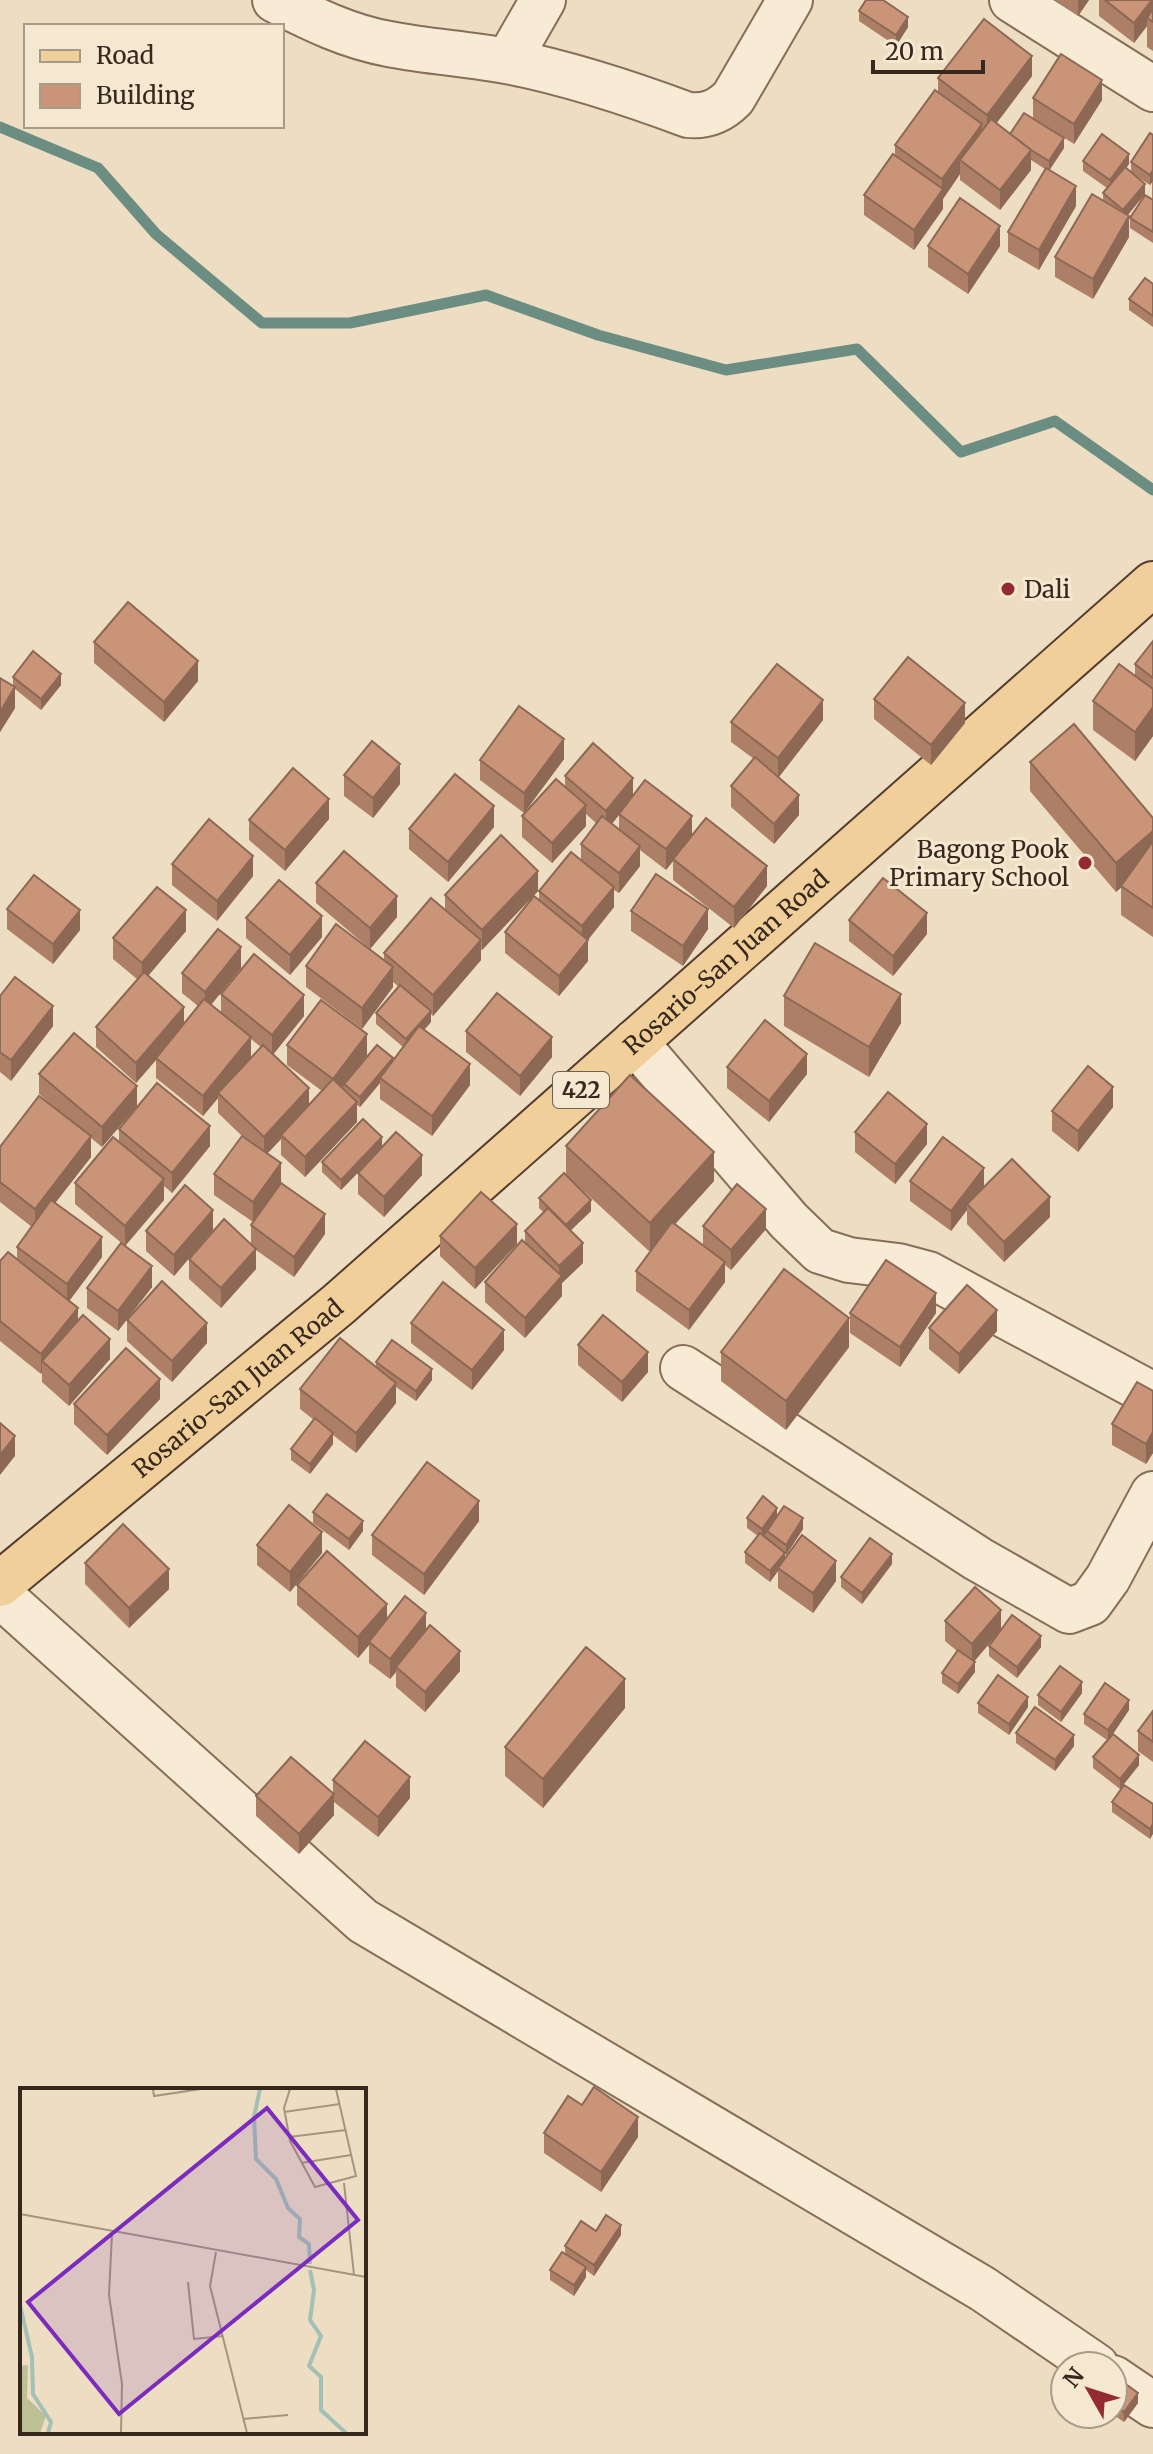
<svg xmlns="http://www.w3.org/2000/svg" width="1153" height="2454" viewBox="0 0 1153 2454" font-family="Merriweather,serif">
  <rect width="100%" height="100%" fill="#edddc2"/>
  <g fill="none" stroke-linecap="round" stroke-linejoin="round">
    <polyline stroke="#6b8d82" stroke-width="11" points="0,127 98,168 156,234 262,323 350,323 486,295 598,335 726,370 857,349 961,452 1055,421 1153,490"/>
    <g stroke="#866e59" stroke-width="48">
      <g id="minor">
        <path d="M 275,0 C 312,19 349,37 389,44 C 430,52 471,54 511,62 C 572,74 629,93 688,115 C 707,117 720,111 733,98 L 790,0"/>
        <polyline points="1012,0 1153,89"/>
        <polyline points="508,61 543,0"/>
        <polyline points="635,1042 789,1221 820,1251 849,1260 898,1266 928,1274 1153,1395"/>
        <polyline points="683,1368 978,1559 1069,1611 1090,1603 1108,1578 1153,1494"/>
        <polyline points="0,1595 363,1921 983,2289 1096,2366"/>
        <polyline points="1113,2378 1153,2405"/>
      </g>
    </g>
    <g stroke="#543d2e" stroke-width="48">
      <g id="major">
        <path id="s1" d="M 0,1584 L 339,1304 L 1153,584"/>
      </g>
    </g>
    <use href="#minor" stroke="#f8ebd5" stroke-width="44"/>
    <use href="#major" stroke="#f0cf9a" stroke-width="44"/>
  </g>
  <g fill="#ae7f67" fill-rule="evenodd">
    <polygon points="1055,0 1089,0 1078,16"/>
    <polygon points="1099,0 1153,0 1153,51 1147,47 1147,26 1134,43 1099,16"/>
    <polygon points="859,11 908,27 896,46 859,21"/>
    <polygon points="1032,76 996,123 1010,134 1064,148 1049,170 1076,206 1039,270 1008,252 1008,232 1045,169 1031,160 1031,170 1000,210 960,180 960,174 943,199 943,209 914,250 864,215 864,195 895,156 895,145 938,93 938,78"/>
    <polygon points="1033,98 1102,100 1074,144 1033,118"/>
    <polygon points="1153,135 1153,243 1130,228 1130,218 1152,199 1152,182 1150,185 1134,175 1145,194 1127,215 1129,237 1093,299 1055,277 1055,257 1103,201 1103,193 1107,188 1083,171 1083,161 1129,164 1126,168 1131,171 1131,162"/>
    <polygon points="928,246 1000,246 968,294 928,267"/>
    <polygon points="1153,284 1153,327 1129,310 1129,299"/>
    <polygon points="1153,641 1153,736 1135,761 1093,730 1093,701 1135,676 1135,664"/>
    <polygon points="94,642 198,681 164,722 94,663"/>
    <polygon points="13,677 61,685 41,710 15,689 15,708 0,732 0,678 13,686"/>
    <polygon points="874,699 965,723 931,765 874,719"/>
    <polygon points="823,720 779,777 799,815 774,844 731,807 731,786 754,759 731,742 731,722"/>
    <polygon points="564,759 524,813 480,780 480,760"/>
    <polygon points="1030,762 1153,818 1153,937 1121,915 1121,887 1116,892 1030,791"/>
    <polygon points="344,775 400,784 373,818 344,796"/>
    <path d="M 565,776 L 633,796 L 767,886 L 734,928 L 673,880 L 673,861 L 666,870 L 640,850 L 640,866 L 619,893 L 614,890 L 614,907 L 588,940 L 588,961 L 559,996 L 505,953 L 505,932 L 539,900 L 539,891 L 581,860 L 581,844 L 596,823 L 586,814 L 586,826 L 552,863 L 522,837 L 522,816 L 565,786 ZM 619,814 L 619,830 L 612,824 Z"/>
    <polygon points="329,819 285,871 249,840 249,820"/>
    <polygon points="494,827 448,882 409,849 409,829"/>
    <polygon points="172,864 253,876 217,921 172,885"/>
    <polygon points="316,883 397,917 370,949 316,903"/>
    <path d="M 538,891 L 482,950 L 481,949 L 481,960 L 433,1016 L 431,1014 L 431,1022 L 424,1030 L 470,1085 L 432,1136 L 380,1099 L 380,1083 L 360,1107 L 357,1105 L 357,1122 L 305,1177 L 281,1155 L 281,1139 L 267,1154 L 281,1183 L 325,1234 L 294,1277 L 256,1250 L 256,1269 L 221,1308 L 189,1279 L 189,1259 L 251,1244 L 251,1225 L 253,1222 L 214,1195 L 214,1174 L 242,1136 L 218,1113 L 218,1098 L 203,1116 L 156,1078 L 156,1060 L 136,1083 L 96,1047 L 96,1027 L 137,979 L 113,959 L 113,938 L 186,931 L 148,976 L 184,1023 L 198,1006 L 182,993 L 182,973 L 241,968 L 211,1005 L 221,1013 L 221,994 L 304,1016 L 273,1054 L 309,1104 L 322,1091 L 287,1065 L 287,1045 L 367,1055 L 350,1077 L 393,1061 L 403,1047 L 376,1024 L 376,1013 L 399,987 L 393,982 L 393,987 L 362,1029 L 306,987 L 306,966 L 384,960 L 384,953 L 445,909 L 445,895 ZM 251,1039 L 261,1047 L 246,1064 L 251,1057 Z"/>
    <polygon points="7,909 80,930 53,964 7,929"/>
    <polygon points="631,911 708,929 683,966 631,931"/>
    <polygon points="246,918 322,937 290,975 246,938"/>
    <polygon points="849,920 927,934 893,976 849,941"/>
    <polygon points="0,996 53,1026 11,1081 0,1072"/>
    <polygon points="784,996 901,1023 869,1077 784,1026"/>
    <polygon points="466,1031 552,1057 520,1096 466,1052"/>
    <polygon points="727,1067 807,1074 769,1122 727,1088"/>
    <polygon points="39,1074 137,1106 102,1147 91,1138 91,1157 55,1203 102,1257 69,1301 78,1321 110,1359 69,1406 42,1382 42,1372 41,1374 0,1341 0,1261 17,1259 17,1247 32,1227 0,1202 0,1147 63,1115 39,1094"/>
    <polygon points="1113,1107 1078,1152 1052,1131 1052,1111"/>
    <polygon points="119,1129 210,1146 172,1193 164,1186 164,1200 125,1246 75,1204 75,1183 119,1143"/>
    <polygon points="855,1132 927,1144 895,1184 855,1152"/>
    <polygon points="566,1146 714,1181 675,1224 703,1245 703,1226 766,1229 731,1270 725,1265 725,1282 689,1330 636,1291 636,1271 650,1252 566,1175"/>
    <polygon points="382,1147 422,1175 384,1217 358,1194 358,1173 371,1159 341,1190 322,1172 322,1162"/>
    <polygon points="910,1181 1050,1217 1004,1262 967,1224 967,1210 951,1231 910,1201"/>
    <polygon points="539,1198 591,1211 571,1230 583,1263 562,1283 562,1296 525,1338 485,1302 485,1282 525,1243 525,1231 543,1212 539,1208"/>
    <polygon points="213,1230 174,1276 146,1251 146,1231"/>
    <polygon points="440,1236 517,1244 475,1289 440,1256"/>
    <polygon points="152,1287 118,1331 87,1308 87,1288"/>
    <polygon points="850,1313 936,1313 900,1367 850,1333"/>
    <polygon points="127,1320 207,1343 172,1382 127,1341"/>
    <polygon points="411,1323 504,1350 472,1390 411,1343"/>
    <polygon points="929,1328 997,1331 959,1374 929,1349"/>
    <polygon points="578,1345 648,1372 622,1402 578,1365"/>
    <polygon points="849,1347 786,1430 721,1381 721,1352"/>
    <polygon points="376,1362 432,1380 416,1401 396,1387 396,1403 356,1453 333,1435 333,1444 310,1474 291,1460 291,1449 314,1420 300,1409 300,1389 376,1367"/>
    <polygon points="1153,1391 1153,1453 1146,1464 1112,1445 1112,1424"/>
    <polygon points="160,1399 107,1455 74,1424 74,1404"/>
    <polygon points="313,1512 363,1531 349,1550 313,1523"/>
    <polygon points="777,1515 803,1529 786,1555 785,1554 785,1559 836,1581 813,1613 778,1588 778,1571 770,1582 745,1563 745,1552 758,1536 747,1528 747,1518"/>
    <polygon points="479,1521 424,1595 372,1555 372,1535"/>
    <polygon points="257,1545 322,1553 290,1592 257,1565"/>
    <polygon points="85,1563 169,1589 129,1628 85,1584"/>
    <polygon points="892,1564 862,1604 841,1587 841,1577"/>
    <polygon points="297,1585 387,1620 426,1631 460,1671 425,1712 396,1687 396,1672 390,1679 369,1663 369,1645 358,1658 297,1605"/>
    <polygon points="945,1621 1001,1629 1041,1647 1017,1678 989,1656 989,1646 996,1635 974,1661 975,1672 958,1694 942,1683 942,1673 957,1651 945,1641"/>
    <polygon points="1082,1693 1061,1722 1038,1705 1038,1695"/>
    <polygon points="978,1703 1028,1707 1009,1735 978,1713"/>
    <polygon points="625,1708 543,1808 505,1776 505,1747"/>
    <polygon points="1129,1710 1113,1734 1139,1765 1120,1789 1093,1768 1093,1757 1107,1740 1084,1724 1084,1714"/>
    <polygon points="1153,1711 1153,1762 1138,1751 1138,1731"/>
    <polygon points="1016,1733 1074,1746 1055,1771 1016,1743"/>
    <polygon points="333,1780 410,1798 378,1837 334,1802 334,1815 299,1854 256,1816 256,1796 333,1793"/>
    <polygon points="1112,1802 1153,1804 1150,1839 1112,1812"/>
    <polygon points="582,2105 638,2137 601,2192 544,2153 544,2133"/>
    <polygon points="596,2231 621,2235 594,2276 586,2270 586,2277 574,2296 550,2280 550,2270 565,2253 565,2246"/>
    <polygon points="1113,2381 1138,2403 1124,2422 1112,2414"/>
  </g>
  <g fill="#8d6854">
    <polygon points="1078,0 1089,0 1078,16"/>
    <polygon points="1152,0 1153,0 1153,19 1147,18 1147,26 1134,43 1134,23"/>
    <polygon points="908,17 908,27 896,46 896,35"/>
    <polygon points="1032,56 1032,76 987,136 987,115"/>
    <polygon points="1102,80 1102,100 1074,144 1074,124"/>
    <polygon points="982,124 982,144 960,160 960,174 943,199 943,209 914,250 914,230 942,190 942,179"/>
    <polygon points="1064,138 1064,148 1049,171 1049,161"/>
    <polygon points="1031,150 1031,170 1000,210 1000,190"/>
    <polygon points="1129,154 1129,164 1110,190 1110,180"/>
    <polygon points="1153,170 1153,181 1150,185 1150,175"/>
    <polygon points="1145,184 1145,194 1123,221 1123,210"/>
    <polygon points="1076,186 1076,206 1039,270 1039,250"/>
    <polygon points="1129,216 1129,237 1093,299 1093,279"/>
    <polygon points="1000,226 1000,246 968,294 968,274"/>
    <polygon points="198,661 198,681 164,722 164,702"/>
    <polygon points="61,674 61,685 41,710 41,699"/>
    <polygon points="15,687 15,708 0,732 0,712"/>
    <polygon points="823,700 823,720 778,778 778,758"/>
    <polygon points="965,703 965,723 931,765 931,745"/>
    <polygon points="1153,707 1153,736 1135,761 1135,732"/>
    <polygon points="564,739 564,759 524,813 524,793"/>
    <polygon points="400,764 400,784 373,818 373,798"/>
    <polygon points="633,778 633,798 606,831 606,811"/>
    <polygon points="799,795 799,815 774,844 774,824"/>
    <polygon points="329,799 329,819 285,871 285,850"/>
    <polygon points="586,805 586,826 552,863 552,843"/>
    <polygon points="494,806 494,827 448,882 448,862"/>
    <polygon points="692,816 692,837 666,870 666,849"/>
    <polygon points="1153,831 1153,860 1116,892 1116,863"/>
    <polygon points="640,846 640,866 619,893 619,873"/>
    <polygon points="253,856 253,876 217,921 217,901"/>
    <polygon points="767,866 767,886 734,928 734,907"/>
    <polygon points="538,871 538,891 482,950 482,930"/>
    <polygon points="614,887 614,907 582,947 582,926"/>
    <polygon points="397,896 397,917 370,949 370,928"/>
    <polygon points="708,909 708,929 683,966 683,946"/>
    <polygon points="80,910 80,930 53,964 53,944"/>
    <polygon points="186,910 186,931 142,983 142,963"/>
    <polygon points="927,913 927,934 893,976 893,956"/>
    <polygon points="322,916 322,937 290,975 290,955"/>
    <polygon points="481,940 481,960 433,1016 433,995"/>
    <polygon points="588,940 588,961 559,996 559,976"/>
    <polygon points="241,947 241,968 205,1012 205,992"/>
    <polygon points="393,967 393,987 362,1029 362,1008"/>
    <polygon points="901,994 901,1023 869,1077 869,1047"/>
    <polygon points="304,995 304,1016 272,1056 272,1035"/>
    <polygon points="53,1006 53,1026 11,1081 11,1060"/>
    <polygon points="184,1007 184,1028 156,1058 156,1060 136,1083 136,1063"/>
    <polygon points="431,1011 431,1022 406,1050 406,1039"/>
    <polygon points="367,1034 367,1055 333,1100 333,1079"/>
    <polygon points="251,1037 251,1057 220,1095 218,1093 218,1098 203,1116 203,1096"/>
    <polygon points="552,1037 552,1057 520,1096 520,1076"/>
    <polygon points="807,1054 807,1074 769,1122 769,1101"/>
    <polygon points="393,1058 393,1068 380,1078 380,1083 360,1107 360,1097"/>
    <polygon points="470,1064 470,1085 432,1136 432,1116"/>
    <polygon points="137,1086 137,1106 102,1147 102,1127"/>
    <polygon points="1113,1087 1113,1107 1078,1152 1078,1131"/>
    <polygon points="309,1088 309,1108 281,1135 281,1139 264,1157 264,1137"/>
    <polygon points="357,1102 357,1122 305,1177 305,1157"/>
    <polygon points="927,1124 927,1144 895,1184 895,1164"/>
    <polygon points="210,1126 210,1146 172,1193 172,1173"/>
    <polygon points="91,1136 91,1157 35,1229 35,1209"/>
    <polygon points="382,1137 382,1148 341,1190 341,1180"/>
    <polygon points="714,1152 714,1181 650,1252 650,1223"/>
    <polygon points="422,1155 422,1175 384,1217 384,1197"/>
    <polygon points="281,1163 281,1184 253,1222 253,1202"/>
    <polygon points="984,1168 984,1188 967,1204 967,1210 951,1231 951,1211"/>
    <polygon points="164,1179 164,1200 125,1246 125,1226"/>
    <polygon points="1050,1197 1050,1217 1004,1262 1004,1242"/>
    <polygon points="591,1200 591,1211 566,1235 566,1225"/>
    <polygon points="766,1209 766,1229 731,1270 731,1250"/>
    <polygon points="213,1210 213,1230 174,1276 174,1255"/>
    <polygon points="325,1214 325,1234 294,1277 294,1257"/>
    <polygon points="517,1224 517,1244 475,1289 475,1268"/>
    <polygon points="102,1237 102,1257 67,1304 67,1284"/>
    <polygon points="583,1243 583,1263 562,1283 562,1296 525,1338 525,1318 559,1280 559,1266"/>
    <polygon points="256,1249 256,1269 221,1308 221,1288"/>
    <polygon points="725,1262 725,1282 689,1330 689,1310"/>
    <polygon points="152,1266 152,1287 118,1331 118,1311"/>
    <polygon points="936,1293 936,1313 900,1367 900,1347"/>
    <polygon points="78,1308 78,1328 42,1361 42,1372 41,1374 41,1354"/>
    <polygon points="997,1310 997,1331 959,1374 959,1354"/>
    <polygon points="849,1318 849,1347 786,1430 786,1401"/>
    <polygon points="207,1323 207,1343 172,1382 172,1361"/>
    <polygon points="504,1330 504,1350 472,1390 472,1370"/>
    <polygon points="110,1339 110,1359 69,1406 69,1385"/>
    <polygon points="648,1352 648,1372 622,1402 622,1382"/>
    <polygon points="432,1369 432,1380 416,1401 416,1391"/>
    <polygon points="160,1379 160,1399 107,1455 107,1435"/>
    <polygon points="396,1383 396,1403 356,1453 356,1433"/>
    <polygon points="1153,1432 1153,1453 1146,1464 1146,1444"/>
    <polygon points="333,1433 333,1444 310,1474 310,1464"/>
    <polygon points="15,1436 15,1456 0,1475 0,1455"/>
    <polygon points="479,1501 479,1521 424,1595 424,1574"/>
    <polygon points="777,1508 777,1518 762,1539 762,1529"/>
    <polygon points="803,1518 803,1529 786,1555 786,1545"/>
    <polygon points="363,1521 363,1531 349,1550 349,1539"/>
    <polygon points="322,1532 322,1553 290,1592 290,1572"/>
    <polygon points="785,1553 785,1563 778,1568 778,1571 770,1582 770,1571"/>
    <polygon points="892,1554 892,1564 862,1604 862,1593"/>
    <polygon points="836,1561 836,1581 813,1613 813,1593"/>
    <polygon points="169,1569 169,1589 129,1628 129,1608"/>
    <polygon points="387,1604 387,1624 369,1642 369,1645 358,1658 358,1637"/>
    <polygon points="1001,1610 1001,1630 972,1664 972,1644"/>
    <polygon points="426,1613 426,1634 396,1667 396,1672 390,1679 390,1659"/>
    <polygon points="1041,1636 1041,1647 1017,1678 1017,1667"/>
    <polygon points="460,1651 460,1671 425,1712 425,1692"/>
    <polygon points="975,1662 975,1672 958,1694 958,1684"/>
    <polygon points="625,1679 625,1708 543,1808 543,1779"/>
    <polygon points="1082,1682 1082,1693 1061,1722 1061,1712"/>
    <polygon points="1028,1697 1028,1707 1009,1735 1009,1724"/>
    <polygon points="1129,1700 1129,1710 1108,1741 1108,1730"/>
    <polygon points="1074,1735 1074,1746 1055,1771 1055,1760"/>
    <polygon points="1139,1755 1139,1765 1120,1789 1120,1779"/>
    <polygon points="410,1777 410,1798 378,1837 378,1817"/>
    <polygon points="334,1794 334,1815 299,1854 299,1834"/>
    <polygon points="1153,1824 1153,1834 1150,1839 1150,1829"/>
    <polygon points="638,2117 638,2137 601,2192 601,2172"/>
    <polygon points="621,2225 621,2235 594,2276 594,2265"/>
    <polygon points="586,2267 586,2277 574,2296 574,2285"/>
    <polygon points="1138,2393 1138,2403 1124,2422 1124,2412"/>
  </g>
  <g fill="#ca9478" stroke="#8d6854" stroke-width="2">
    <polygon points="866,0 883,0 908,17 896,35 859,11"/>
    <polygon points="1105,0 1152,0 1134,23"/>
    <polygon points="1153,9 1153,22 1147,18"/>
    <polygon points="984,19 1032,56 987,115 938,78"/>
    <polygon points="1061,54 1102,80 1074,124 1033,98"/>
    <polygon points="935,90 982,124 942,179 895,145"/>
    <polygon points="1024,113 1064,138 1049,161 1031,150 1010,134"/>
    <polygon points="991,119 1031,150 1000,190 960,160"/>
    <polygon points="1150,133 1153,135 1153,170 1150,175 1131,162"/>
    <polygon points="1102,134 1129,154 1110,180 1083,161"/>
    <polygon points="893,154 943,189 914,230 864,195"/>
    <polygon points="1125,167 1145,184 1123,210 1103,193"/>
    <polygon points="1046,168 1076,186 1039,250 1008,232"/>
    <polygon points="1092,194 1129,216 1093,279 1055,257"/>
    <polygon points="1145,195 1153,200 1153,232 1130,218"/>
    <polygon points="960,198 1000,226 968,274 928,246"/>
    <polygon points="1145,278 1153,284 1153,316 1129,299"/>
    <polygon points="128,602 198,661 164,702 94,642"/>
    <polygon points="1153,641 1153,678 1135,664"/>
    <polygon points="33,651 61,674 41,699 13,677"/>
    <polygon points="908,657 965,703 931,745 874,699"/>
    <polygon points="777,664 823,700 778,758 731,722"/>
    <polygon points="1119,664 1153,689 1153,707 1135,732 1093,701"/>
    <polygon points="0,678 15,687 0,712"/>
    <polygon points="519,706 564,739 524,793 480,760"/>
    <polygon points="1074,724 1153,818 1153,831 1116,863 1030,762"/>
    <polygon points="372,741 400,764 373,798 344,775"/>
    <polygon points="593,743 633,778 606,811 565,776"/>
    <polygon points="755,757 799,795 774,824 731,786"/>
    <polygon points="293,768 329,799 285,850 249,820"/>
    <polygon points="455,774 494,806 448,862 409,829"/>
    <polygon points="556,779 586,805 552,843 522,816"/>
    <polygon points="645,780 692,816 666,849 619,814"/>
    <polygon points="602,816 640,846 619,873 581,844"/>
    <polygon points="706,818 767,866 734,907 673,859"/>
    <polygon points="209,819 253,856 217,901 172,864"/>
    <polygon points="501,835 538,871 482,930 445,895"/>
    <polygon points="1153,841 1153,908 1121,886"/>
    <polygon points="344,851 397,896 370,928 316,883"/>
    <polygon points="571,852 614,887 582,926 539,891"/>
    <polygon points="656,874 708,909 683,946 631,911"/>
    <polygon points="34,875 80,910 53,944 7,909"/>
    <polygon points="883,878 927,913 893,956 849,920"/>
    <polygon points="279,880 322,916 290,955 246,918"/>
    <polygon points="157,887 186,910 142,963 113,938"/>
    <polygon points="534,896 588,940 559,976 505,932"/>
    <polygon points="431,898 481,940 433,995 384,953"/>
    <polygon points="336,924 393,967 362,1008 306,966"/>
    <polygon points="218,929 241,947 205,992 182,973"/>
    <polygon points="815,943 901,994 869,1047 784,996"/>
    <polygon points="254,954 304,995 272,1035 221,994"/>
    <polygon points="144,972 184,1007 136,1063 96,1027"/>
    <polygon points="15,977 53,1006 11,1060 0,1052 0,996"/>
    <polygon points="400,985 431,1011 406,1039 376,1013"/>
    <polygon points="497,993 552,1037 520,1076 466,1031"/>
    <polygon points="204,999 251,1037 203,1096 156,1058"/>
    <polygon points="321,1000 367,1034 333,1079 287,1045"/>
    <polygon points="765,1020 807,1054 769,1101 727,1067"/>
    <polygon points="419,1026 470,1064 432,1116 380,1078"/>
    <polygon points="74,1033 137,1086 102,1127 39,1074"/>
    <polygon points="263,1045 309,1088 264,1137 218,1093"/>
    <polygon points="377,1045 393,1058 360,1097 344,1084"/>
    <polygon points="1088,1066 1113,1087 1078,1131 1052,1111"/>
    <polygon points="630,1075 714,1152 650,1223 566,1146"/>
    <polygon points="333,1079 357,1102 305,1157 281,1135"/>
    <polygon points="157,1083 210,1126 172,1173 119,1129"/>
    <polygon points="888,1092 927,1124 895,1164 855,1132"/>
    <polygon points="39,1096 91,1136 35,1209 0,1182 0,1147"/>
    <polygon points="363,1119 382,1137 341,1180 322,1162"/>
    <polygon points="396,1132 422,1155 384,1197 358,1173"/>
    <polygon points="242,1136 281,1163 253,1202 214,1174"/>
    <polygon points="113,1137 164,1179 125,1226 75,1183"/>
    <polygon points="943,1137 984,1168 951,1211 910,1181"/>
    <polygon points="1012,1159 1050,1197 1004,1242 967,1204"/>
    <polygon points="564,1173 591,1200 566,1225 539,1198"/>
    <polygon points="281,1183 325,1214 294,1257 251,1225"/>
    <polygon points="737,1184 766,1209 731,1250 703,1226"/>
    <polygon points="185,1185 213,1210 174,1255 146,1231"/>
    <polygon points="481,1192 517,1224 475,1268 440,1236"/>
    <polygon points="51,1200 102,1237 67,1284 17,1247"/>
    <polygon points="548,1208 583,1243 559,1266 525,1231"/>
    <polygon points="224,1219 256,1249 221,1288 189,1259"/>
    <polygon points="672,1222 725,1262 689,1310 636,1271"/>
    <polygon points="522,1240 562,1276 525,1318 485,1282"/>
    <polygon points="121,1243 152,1266 118,1311 87,1288"/>
    <polygon points="8,1252 78,1308 41,1354 0,1321 0,1261"/>
    <polygon points="886,1260 936,1293 900,1347 850,1313"/>
    <polygon points="784,1269 849,1318 786,1401 721,1352"/>
    <polygon points="162,1281 207,1323 172,1361 127,1320"/>
    <polygon points="443,1282 504,1330 472,1370 411,1323"/>
    <polygon points="967,1285 997,1310 959,1354 929,1328"/>
    <polygon points="83,1315 110,1339 69,1385 42,1361"/>
    <polygon points="603,1315 648,1352 622,1382 578,1345"/>
    <polygon points="340,1338 396,1383 356,1433 300,1389"/>
    <polygon points="392,1340 432,1369 416,1391 376,1362"/>
    <polygon points="126,1348 160,1379 107,1435 74,1404"/>
    <polygon points="1137,1382 1153,1391 1153,1432 1146,1444 1112,1424"/>
    <polygon points="315,1418 333,1433 310,1464 291,1449"/>
    <polygon points="0,1423 15,1436 0,1455"/>
    <polygon points="427,1462 479,1501 424,1574 372,1535"/>
    <polygon points="327,1494 363,1521 349,1539 313,1512"/>
    <polygon points="763,1496 777,1508 762,1529 747,1518"/>
    <polygon points="289,1505 322,1532 290,1572 257,1545"/>
    <polygon points="784,1506 803,1518 786,1545 767,1531"/>
    <polygon points="123,1524 169,1569 129,1608 85,1563"/>
    <polygon points="760,1533 785,1553 770,1571 745,1552"/>
    <polygon points="802,1535 836,1561 813,1593 778,1568"/>
    <polygon points="870,1538 892,1554 862,1593 841,1577"/>
    <polygon points="327,1551 387,1604 358,1637 297,1585"/>
    <polygon points="975,1587 1001,1610 972,1644 945,1621"/>
    <polygon points="405,1596 426,1613 390,1659 369,1642"/>
    <polygon points="1012,1615 1041,1636 1017,1667 989,1646"/>
    <polygon points="430,1625 460,1651 425,1692 396,1667"/>
    <polygon points="586,1647 625,1679 543,1779 505,1747"/>
    <polygon points="958,1650 975,1662 958,1684 942,1673"/>
    <polygon points="1060,1666 1082,1682 1061,1712 1038,1695"/>
    <polygon points="998,1675 1028,1697 1009,1724 978,1703"/>
    <polygon points="1105,1683 1129,1700 1108,1730 1084,1714"/>
    <polygon points="1035,1707 1074,1735 1055,1760 1016,1733"/>
    <polygon points="1153,1711 1153,1742 1138,1731"/>
    <polygon points="1113,1734 1139,1755 1120,1779 1093,1757"/>
    <polygon points="365,1741 410,1777 378,1817 333,1780"/>
    <polygon points="291,1757 334,1794 299,1834 256,1796"/>
    <polygon points="1124,1785 1153,1804 1153,1824 1150,1829 1112,1802"/>
    <polygon points="594,2087 638,2117 601,2172 544,2133 568,2096 582,2105"/>
    <polygon points="606,2215 621,2225 594,2265 565,2246 581,2221 596,2231"/>
    <polygon points="562,2252 586,2267 574,2285 550,2270"/>
    <polygon points="1116,2377 1138,2393 1124,2412 1113,2404 1113,2381"/>
  </g>
  <g fill="#942b33" stroke="#f4e8d1" stroke-width="3">
    <circle cx="1008" cy="589" r="8"/>
    <circle cx="1085" cy="863" r="8"/>
  </g>
  <g text-anchor="middle" dominant-baseline="central" stroke-width="6" stroke-linejoin="round" paint-order="stroke">
    <rect fill="#f4e8d1" stroke="#6f6253" stroke-width="2" x="553" y="1072" width="56" height="36" rx="6"/>
    <g font-size="22" font-weight="bold" fill="#36281d">
      <text x="581" y="1090">422</text>
    </g>
    <g font-size="24" fill="#36281d" stroke="#f4e8d1" text-anchor="start">
      <text x="1024" y="589">Dali</text>
      <text x="1069" y="849" text-anchor="end">Bagong Pook<tspan x="1069" dy="28">Primary School</tspan></text>
    </g>
    <g font-size="24" fill="#36281d" stroke="#f4e8d1">
      <text stroke="none"><textPath href="#s1" startOffset="956">Rosario-San Juan Road</textPath></text>
      <text stroke="none"><textPath href="#s1" startOffset="308">Rosario-San Juan Road</textPath></text>
    </g>
  </g>
  <g transform="translate(20 2088)">
    <rect width="346" height="346" fill="#edddc2"/>
    <path d="M 8,277 L 7,310 L 26,328 L 20,345 L 0,345 L 0,278 Z" fill="#bdbf95"/>
    <path fill="none" stroke="#a4bfb5" stroke-width="4" d="M 240,1 L 234,29 L 236,71 L 256,91 L 268,120 L 280,131 L 279,149 L 289,156 L 290,176M 290,182 L 294,202 L 290,232 L 301,248 L 289,278 L 301,289 L 301,322 L 326,345M 0,217 L 12,269 L 13,306 L 31,334 L 28,345"/>
    <path fill="none" stroke="#a49580" stroke-width="2" d="M 133,1 L 134,8 L 181,1M 270,1 L 264,20 L 270,53 L 295,99 L 336,88 L 316,1M 264,24 L 320,16M 269,49 L 326,42M 281,75 L 331,67M 324,95 L 334,187M 0,126 L 346,189M 92,145 L 89,207 L 102,296 L 101,345M 196,164 L 190,198 L 227,345M 168,194 L 174,251 L 203,248M 223,331 L 268,327"/>
    <path fill="#7b2cbf" fill-opacity="0.15" stroke="#7b2cbf" stroke-width="4" d="M 247,20 L 338,132 L 99,326 L 8,214 Z"/>
    <rect width="346" height="346" fill="none" stroke="#36281d" stroke-width="4"/>
  </g>
  <rect x="24" y="24" width="260" height="104" fill="#f4e8d1" stroke="#a89b89" stroke-width="2"/>
  <rect x="40" y="50" width="40" height="12" fill="#f0cf9a" stroke="#a89b89" stroke-width="2"/>
  <text x="96" y="64" font-size="24" fill="#36281d">Road</text>
  <rect x="40" y="84" width="40" height="24" fill="#ca9478" stroke="#a89b89" stroke-width="2"/>
  <text x="96" y="104" font-size="24" fill="#36281d">Building</text>
  <g transform="translate(1089 2390) rotate(309)"><circle r="38" fill="#f4e8d1" stroke="#a89b89" stroke-width="2"/>
  <path d="M0-6L14 30L0 20L-14 30Z" fill="#942b33"/>
  <text y="-12" font-size="22" font-weight="bold" text-anchor="middle" fill="#36281d">N</text>
  </g>
  <path d="M873 60v12h110v-12" fill="none" stroke="#36281d" stroke-width="4"/>
  <text x="885" y="60" font-size="24" fill="#36281d" stroke="#f4e8d1" stroke-width="6" paint-order="stroke">20 m</text>
</svg>
